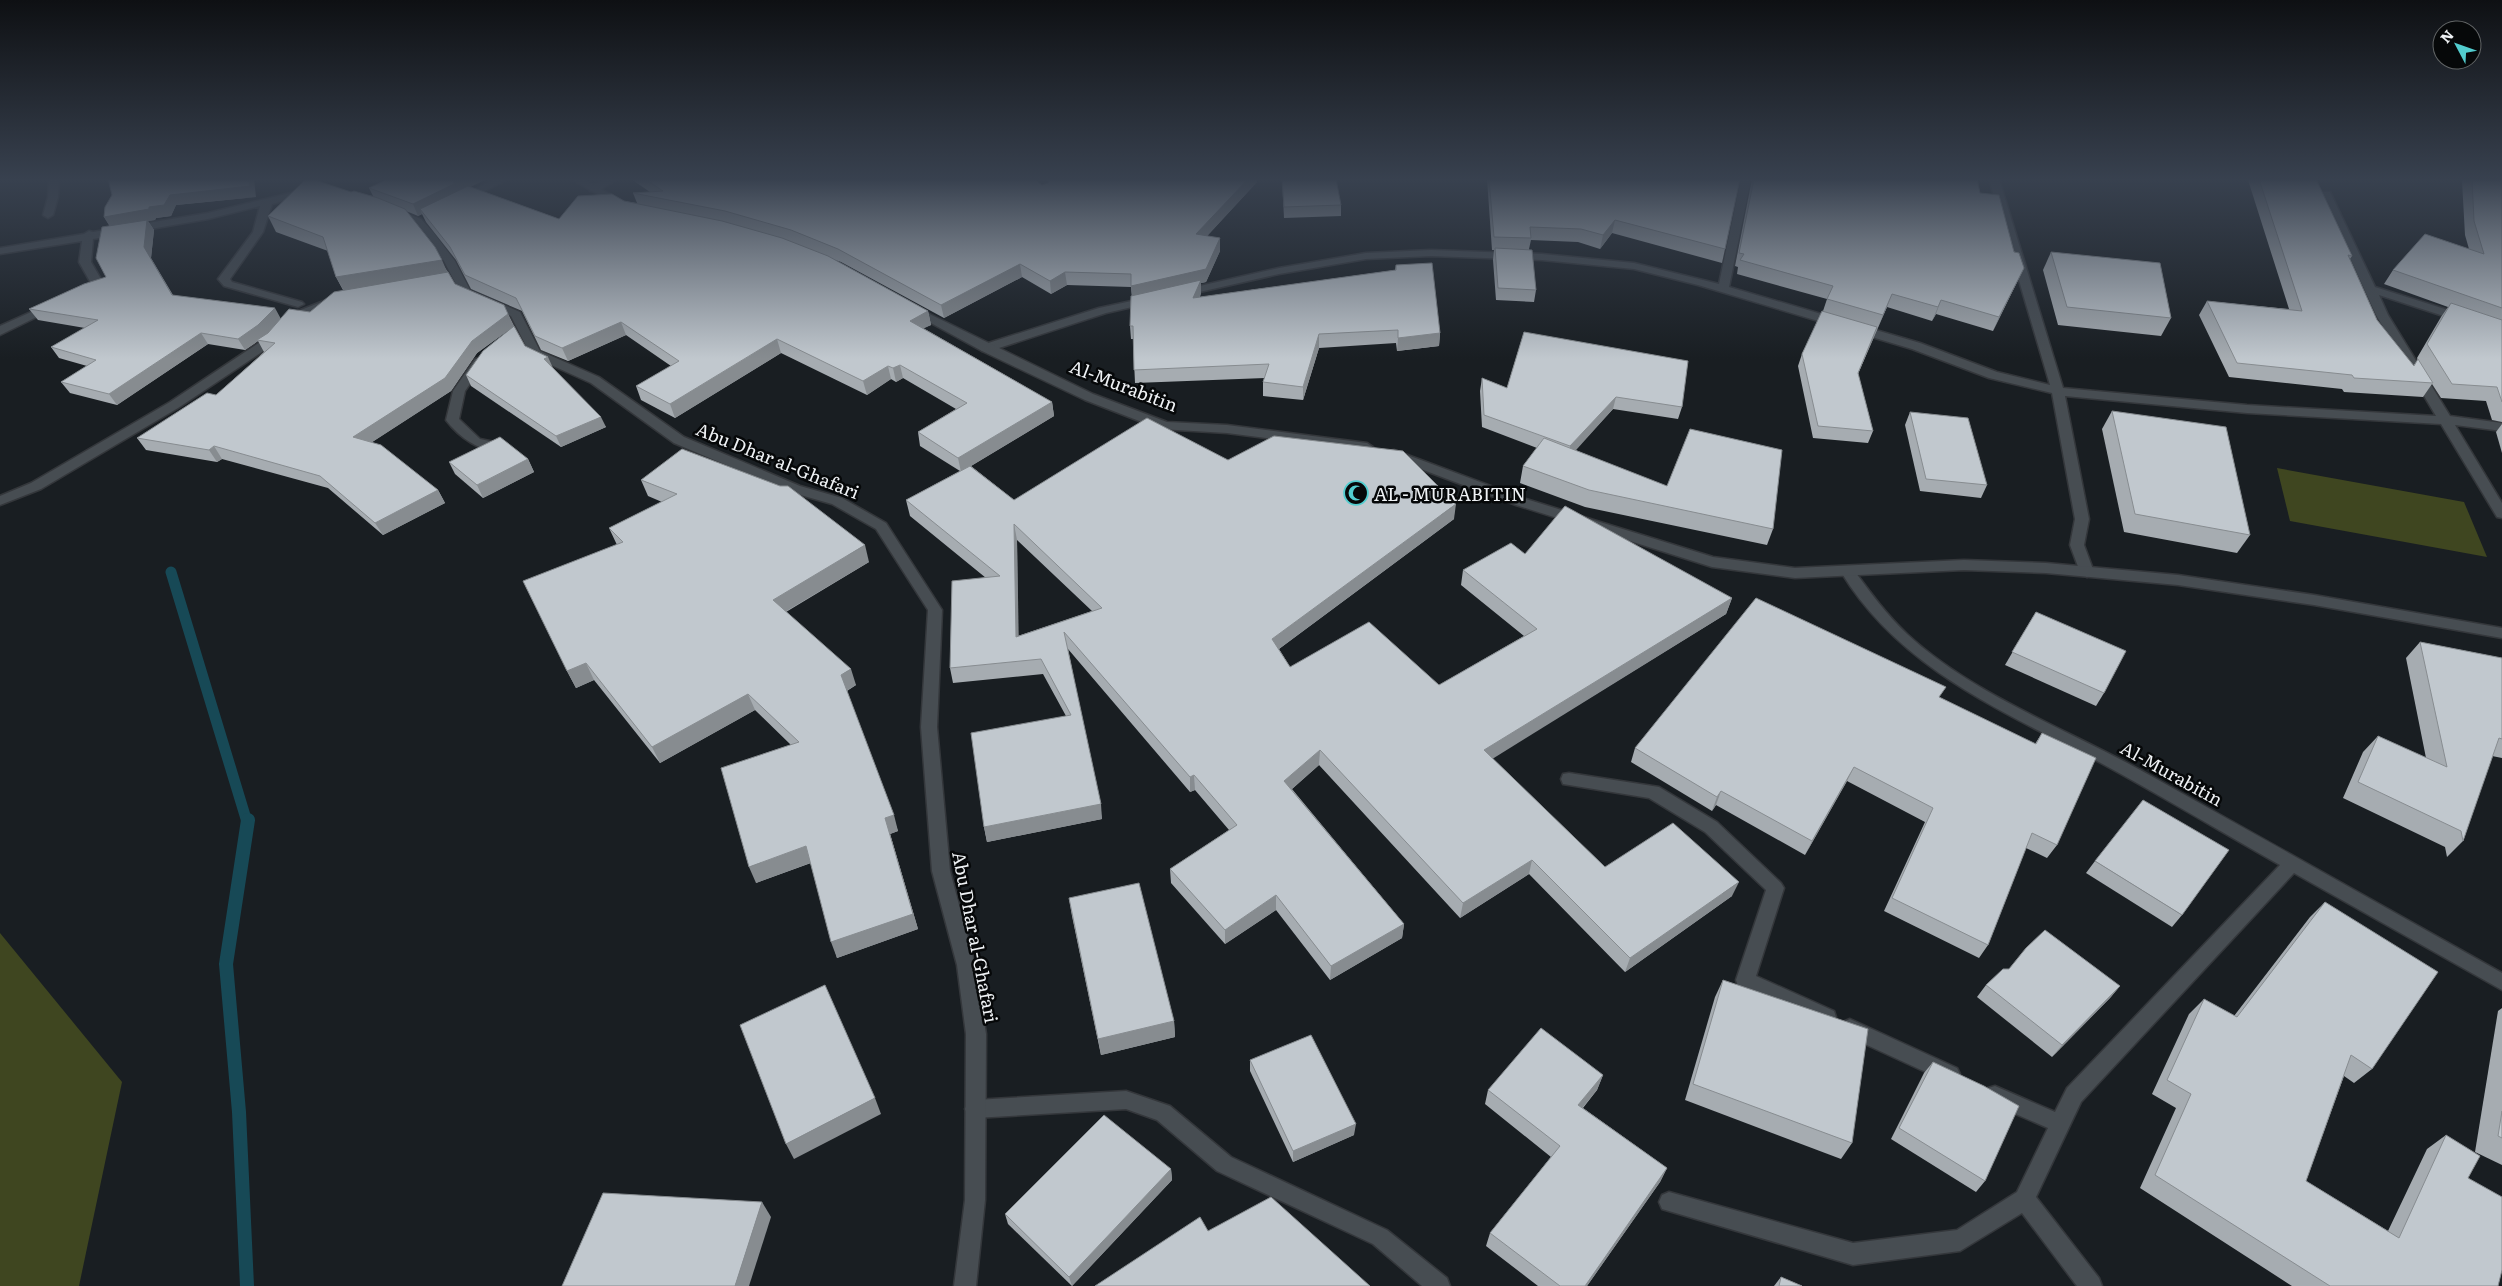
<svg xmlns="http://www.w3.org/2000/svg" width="2502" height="1286" viewBox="0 0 2502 1286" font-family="Literata,serif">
  <rect width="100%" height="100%" fill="#191e22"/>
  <g fill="#3f4620">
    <polygon points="2277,468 2464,502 2487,557 2290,521"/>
    <polygon points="0,933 122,1082 79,1286 0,1286"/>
  </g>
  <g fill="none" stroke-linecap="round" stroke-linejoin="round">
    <polyline stroke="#174956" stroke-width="11" points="171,572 247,822"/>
    <polyline stroke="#174956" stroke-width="14" points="247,1286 239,1112 226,964 248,820"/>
    <g stroke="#34373b" stroke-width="3">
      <g id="street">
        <polygon points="49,179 59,179 58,197 53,215 48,218 43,215 48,197"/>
        <polygon points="495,179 508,179 465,201 457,201 456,199"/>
        <polygon points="606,179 618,179 598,191 590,191 590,187"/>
        <polygon points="1039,179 1049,179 1048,195 1044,196 1039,193"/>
        <polygon points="1741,179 1751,179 1729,287 1920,343 1997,372 2050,385 1989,179 1999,179 2063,388 2247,405 2436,416 2376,315 2321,194 2322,192 2330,192 2375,287 2502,327 2502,335 2379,295 2388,315 2450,416 2502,423 2502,431 2455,425 2502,503 2502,518 2497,517 2441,424 2247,413 2065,396 2089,519 2084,545 2094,572 2087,577 2080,572 2070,545 2075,519 2052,393 1989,378 1912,349 1698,285 1634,269 1542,260 1431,256 1366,259 1279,274 1182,296 1176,293 1182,290 1279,268 1366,253 1431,250 1542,254 1634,263 1719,284"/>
        <polygon points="307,189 311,190 311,194 272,204 263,232 230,279 232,282 302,302 304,304 298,307 224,286 218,279 253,232 260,206 208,219 93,239 91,262 105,286 86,294 80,291 92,285 79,262 82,241 0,254 0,248 84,234 89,231 93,232 208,213"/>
        <polygon points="334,297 338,298 338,302 296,319 274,344 178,408 41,489 0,505 0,496 31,483 170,402 266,338 288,315"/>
        <polygon points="1150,297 1156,300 1154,302 1106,313 990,351 982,351 980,348 982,345 1099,308"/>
        <polygon points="51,303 55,304 55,308 0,335 0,326"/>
        <path d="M 479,358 L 485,362 L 465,391 L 459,419 L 480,439 L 504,444 L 505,447 L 504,450 C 482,455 458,436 446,420 L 453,391 L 475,359 Z"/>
        <path d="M 1848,567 L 1853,569 C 1870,592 1886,614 1907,634 C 1974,696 2072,731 2151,776 C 2268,841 2385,907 2502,973 L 2502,990 L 2294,873 L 2081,1102 L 2036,1197 L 2099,1278 L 2102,1286 L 2077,1286 L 2022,1213 L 1960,1251 L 1853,1265 L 1662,1209 L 1659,1202 L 1662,1195 L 1669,1192 L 1853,1243 L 1957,1230 L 2017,1192 L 2048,1128 L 1988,1102 L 1985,1095 L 1988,1088 L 1995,1086 L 2055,1112 L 2067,1088 L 2280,865 C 2220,831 2160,795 2099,762 C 2003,711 1900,669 1841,572 Z"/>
        <polygon points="1569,773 1659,787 1717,822 1781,883 1784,888 1756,976 1834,1011 1836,1017 1834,1023 1827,1026 1820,1023 1738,986 1736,980 1766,890 1705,832 1649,798 1563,784 1561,779 1563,774"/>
        <polygon points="1850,1019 1957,1068 1960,1074 1957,1080 1950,1083 1943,1080 1843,1034 1840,1028 1843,1022"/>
        <polygon points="1126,1091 1170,1106 1231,1157 1387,1230 1447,1278 1450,1286 1422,1286 1373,1244 1217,1171 1157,1120 1126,1109 975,1118 968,1116 965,1109 968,1102 975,1100"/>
      </g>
    </g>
    <g stroke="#34373b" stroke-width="3">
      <g id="secondary">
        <polygon points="571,179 583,179 626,203 625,205 617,205"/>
        <polygon points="394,208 421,219 434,233 455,261 470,290 520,312 540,351 599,377 684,437 800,486 842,498 886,523 942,610 937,727 950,871 975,965 986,1034 985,1200 976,1286 954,1286 965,1200 966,1034 957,965 932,871 921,727 928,610 876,529 832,504 790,492 674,443 591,383 531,356 511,316 461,294 444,261 426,237 413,223 390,213 389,211"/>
        <polygon points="913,306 1093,394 1167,422 1227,425 1367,443 1373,447 1367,451 1227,433 1160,429 1085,400 982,351 909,311 907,309"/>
        <polygon points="1394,450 1526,499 1713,557 1795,568 1964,560 2046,563 2178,575 2314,595 2502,628 2502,638 2314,605 2178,585 2046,573 1964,570 1795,578 1712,567 1516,505 1389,457 1387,454 1389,451"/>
      </g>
    </g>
    <use href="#street" fill="#474d52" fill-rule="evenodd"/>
    <use href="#secondary" fill="#474d52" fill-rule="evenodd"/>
  </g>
  <g fill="#a6acb1" fill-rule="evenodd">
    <path d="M 631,179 L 1040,179 L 1037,179 L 1037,182 L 1042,185 L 1048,183 L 1049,179 L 1257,179 L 1257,182 L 1207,236 L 1220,238 L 1220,251 L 1206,282 L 1201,283 L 1201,293 L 1200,297 L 1395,270 L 1396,265 L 1440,333 L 1439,346 L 1397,351 L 1396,343 L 1319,348 L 1303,400 L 1263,396 L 1263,382 L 1265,378 L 1135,383 L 1133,339 L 1131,339 L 1130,326 L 1132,296 L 1131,287 L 1067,285 L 1051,294 L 1022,277 L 944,318 L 841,262 L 832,259 L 928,311 L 931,325 L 923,328 L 1052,402 L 1054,416 L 971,466 L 1014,500 L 1228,460 L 1454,519 L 1279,649 L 1290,667 L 1439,685 L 1524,636 L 1461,585 L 1463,570 L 1525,554 L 1732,598 L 1726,614 L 1492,758 L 1605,867 L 1732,896 L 1625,972 L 1529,874 L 1460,918 L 1319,765 L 1292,789 L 1404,924 L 1402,938 L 1330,980 L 1276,910 L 1225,944 L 1171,883 L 1170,869 L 1229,830 L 1195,790 L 1190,792 L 1068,649 L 1102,819 L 987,842 L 984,827 L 1066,716 L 1043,674 L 953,683 L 950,668 L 986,578 L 910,516 L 906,500 L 960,471 L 920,446 L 918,432 L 956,409 L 903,378 L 896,382 L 891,379 L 867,395 L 781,353 L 675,418 L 641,400 L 636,386 L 671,366 L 626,335 L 568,361 L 541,350 L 522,311 L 471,289 L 456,260 L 426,222 L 422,214 L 418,216 L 406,211 L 448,272 L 455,284 L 508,314 L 514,326 L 477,353 L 451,391 L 372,442 L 438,490 L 445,503 L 383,535 L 328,488 L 222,459 L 217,462 L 146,450 L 137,438 L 216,395 L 264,352 L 258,341 L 245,350 L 208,344 L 117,405 L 70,393 L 61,382 L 87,366 L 59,358 L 51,347 L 85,328 L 38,320 L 29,309 L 106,277 L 110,226 L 104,217 L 105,207 L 256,197 L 176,205 L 171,216 L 156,218 L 155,220 L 148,221 L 154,230 L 151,258 L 173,295 L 281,319 L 310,312 L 343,290 L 336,277 L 328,251 L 276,232 L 268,216 L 351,192 L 373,196 L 369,188 L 471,187 L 559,219 L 624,201 L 637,203 L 633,193 L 650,192 ZM 1017,540 L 1092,611 L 1018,636 Z"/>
    <polygon points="1282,179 1341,205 1341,216 1284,218"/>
    <polygon points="1487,179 1740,179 1722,263 1612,233 1600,249 1578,242 1531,240 1529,249 1536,290 1534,302 1496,300 1493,260 1494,250 1492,250"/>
    <polygon points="1752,179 1977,179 1980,193 2024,268 1993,331 1936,314 1932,321 1887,307 1858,374 1873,431 1868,443 1813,438 1798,366 1802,354 1823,311 1827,299 1737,274 1738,267 1735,266"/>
    <polygon points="2249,179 2316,179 2352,256 2350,259 2377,320 2413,366 2418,360 2417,358 2441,317 2448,307 2384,284 2393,270 2469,249 2465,235 2462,181 2463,179 2502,179 2502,422 2492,420 2486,401 2441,398 2432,384 2423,397 2344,392 2342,389 2229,377 2199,315 2207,301 2289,309 2248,180"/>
    <polygon points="2051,252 2171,318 2161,336 2058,325 2043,270"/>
    <polygon points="1524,332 1682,407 1678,419 1613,409 1575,450 1773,529 1767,545 1585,507 1520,483 1523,466 1537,448 1482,427 1480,391 1482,378 1507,388"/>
    <polygon points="525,346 553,368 606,427 561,447 471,386 466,375"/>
    <polygon points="2112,411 2250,535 2237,553 2124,532 2102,429"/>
    <polygon points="1910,412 1987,485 1981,498 1920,491 1905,425"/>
    <polygon points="2502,424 2502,453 2496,432"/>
    <polygon points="528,459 534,472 483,498 455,474 449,462"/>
    <polygon points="641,480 869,562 786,612 856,685 847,691 898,831 890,834 918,929 837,958 811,863 756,883 791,745 755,710 660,763 594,680 576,688 567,671 617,545 609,528 662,502 648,496"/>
    <polygon points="2036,612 2104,693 2096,706 2005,665"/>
    <polygon points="2420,642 2502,658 2502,758 2492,756 2463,841 2447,857 2445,847 2343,798 2363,752 2378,736 2426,758 2406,658"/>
    <polygon points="1940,698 2035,744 2042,733 2057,845 2047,858 2026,848 1988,945 1979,958 1884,911 1925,822 1847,781 1805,855 1716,805 1712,811 1631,762 1635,748"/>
    <polygon points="2095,861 2182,915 2172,927 2086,873"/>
    <polygon points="1069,898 1174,1021 1175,1037 1101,1055 1072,916"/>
    <polygon points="2325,902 2372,1069 2354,1083 2344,1076 2306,1181 2388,1231 2427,1149 2446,1135 2468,1178 2498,1286 2292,1286 2140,1188 2176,1108 2152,1094 2189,1014 2204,999 2234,1016 2310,917"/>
    <polygon points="2009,969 2120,986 2110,998 2052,1057 1977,997 1986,985"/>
    <polygon points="1723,980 1852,1143 1841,1159 1685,1100 1715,997"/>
    <polygon points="2502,1008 2502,1165 2475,1152 2498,1011"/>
    <polygon points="1250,1060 1354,1135 1293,1162 1250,1071"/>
    <polygon points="1933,1062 1985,1181 1976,1192 1891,1139 1924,1073"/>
    <polygon points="1603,1075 1597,1090 1583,1108 1667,1168 1660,1182 1587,1286 1538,1286 1486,1246 1490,1233 1551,1157 1485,1104 1488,1090"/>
    <polygon points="1171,1169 1172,1180 1072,1286 1008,1224 1005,1214"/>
    <polygon points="1781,1277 1802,1286 1774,1286"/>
  </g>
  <g fill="#878c90">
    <polygon points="249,179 254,179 256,197 176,205 171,216 156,218 155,220 148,221 154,230 151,258 110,227 104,217 149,207 170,195"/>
    <polygon points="459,179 487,179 460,192 420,209 422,214 418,216 413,204"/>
    <polygon points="1248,179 1257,179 1257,182 1197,247 1196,234"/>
    <polygon points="1615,220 1612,233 1600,249 1603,235"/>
    <polygon points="1220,238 1220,251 1206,282 1201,283 1201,293 1194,311 1132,299 1131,286"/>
    <polygon points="442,260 449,276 345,293 336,277"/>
    <polygon points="1020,264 1022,277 944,318 941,305"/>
    <polygon points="2024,268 2017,282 1993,331 1999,317"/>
    <polygon points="1065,272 1067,285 1051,294 1050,281"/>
    <polygon points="1892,294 1887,307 1877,329"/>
    <polygon points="1941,300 1936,314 1932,321"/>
    <polygon points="275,308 281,319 265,337 257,340 258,341 245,350 238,339"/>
    <polygon points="928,311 931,325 912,334 910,321"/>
    <polygon points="508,314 514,326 477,353 451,391 360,450 353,437 472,341"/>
    <polygon points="621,322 626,335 568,361 562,348"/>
    <polygon points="1877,327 1873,339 1853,385 1858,373"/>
    <polygon points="201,333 208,344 117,405 109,394"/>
    <polygon points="1440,333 1439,346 1397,351 1398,338"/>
    <polygon points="1319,334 1319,348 1303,400 1303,387"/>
    <polygon points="777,339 781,353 675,418 670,404"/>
    <polygon points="548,357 553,368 544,359"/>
    <polygon points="900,365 903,378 896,382 893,368"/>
    <polygon points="888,366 891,379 867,395 863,381"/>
    <polygon points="1616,397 1613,409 1568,459 1570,446"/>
    <polygon points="1052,402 1054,416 961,472 958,458"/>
    <polygon points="601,417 606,427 561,447 556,436"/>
    <polygon points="214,446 222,459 217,462 209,450"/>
    <polygon points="528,459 534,472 483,498 477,485"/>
    <polygon points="438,490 445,503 383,535 375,523"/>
    <polygon points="1456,504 1454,519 1272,654 1272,639"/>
    <polygon points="1014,524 1017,540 1019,653 1016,637"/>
    <polygon points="865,545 869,562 778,616 773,600"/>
    <polygon points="1732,598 1726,614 1481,766 1484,750"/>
    <polygon points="586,663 594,680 576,688 567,671"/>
    <polygon points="851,669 856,685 846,691 841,675"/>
    <polygon points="748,694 755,710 660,763 652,747"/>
    <polygon points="1320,750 1319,765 1284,796 1284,781"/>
    <polygon points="1854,767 1847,781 1805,855 1812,841"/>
    <polygon points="1194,775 1195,790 1190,792 1190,777"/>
    <polygon points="1721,791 1716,805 1712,811 1717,797"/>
    <polygon points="1101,804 1102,819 987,842 984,827"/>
    <polygon points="894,815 898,831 890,834 918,929 837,958 831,942 885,818"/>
    <polygon points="806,846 813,862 756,883 749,867"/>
    <polygon points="1532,860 1529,874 1460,918 1463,903"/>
    <polygon points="1739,882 1732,896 1625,972 1630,958"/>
    <polygon points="1276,895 1276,910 1225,944 1225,930"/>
    <polygon points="1404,924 1402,938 1330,980 1331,966"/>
    <polygon points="2120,986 2110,998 2052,1057 2062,1045"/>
    <polygon points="1174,1021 1175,1037 1101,1055 1098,1039"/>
    <polygon points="1603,1075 1597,1090 1573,1119 1578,1105"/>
    <polygon points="875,1098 881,1114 794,1159 786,1144"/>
    <polygon points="1356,1124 1354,1135 1293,1162 1293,1151"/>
    <polygon points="1667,1168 1660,1182 1587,1286 1585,1286"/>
    <polygon points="1171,1169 1172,1180 1072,1286 1069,1277"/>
    <polygon points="762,1202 771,1217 749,1286 735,1286"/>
  </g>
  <g fill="#c1c8ce" stroke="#878c90" fill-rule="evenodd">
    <polygon points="108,179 249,179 250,186 170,195 164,205 149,207 149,209 104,217 105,207 112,195"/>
    <polygon points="312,179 351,192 354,191 378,198 405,209 435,247 442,260 336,277 323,237 268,216 304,181"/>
    <polygon points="388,179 459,179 453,182 456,183 413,204 369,188"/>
    <polygon points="645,179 1036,179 1036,180 1042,185 1048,183 1049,179 1248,179 1196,234 1220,238 1206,269 1131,286 1131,274 1065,272 1050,281 1020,264 941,305 838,249 791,230 725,211 633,193 663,191"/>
    <polygon points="1282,179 1336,179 1341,205 1284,207"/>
    <polygon points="1489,179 1740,179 1725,249 1615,220 1603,235 1581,229 1530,227 1531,238 1494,237"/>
    <polygon points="1754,179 1977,179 1980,193 1999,195 2014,252 2019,253 2024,268 1999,317 1941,300 1938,307 1892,294 1883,315 1827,299 1833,286 1740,260 1744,254 1739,253"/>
    <polygon points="2259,179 2316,179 2352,256 2348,255 2377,320 2414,366 2418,359 2433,383 2354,378 2352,375 2237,363 2207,301 2302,311"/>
    <polygon points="2472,179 2502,179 2502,308 2393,270 2425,234 2484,254 2474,221"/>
    <polygon points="468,186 559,219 578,196 612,194 624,201 722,221 782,238 828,256 928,311 910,321 1052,402 958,458 918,432 967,403 900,365 893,368 888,366 863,381 777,339 670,404 636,386 679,361 621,322 562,348 535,336 516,298 465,275 450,247 420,209"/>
    <polygon points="147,220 144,247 172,295 275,308 258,325 238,339 201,333 109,394 61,382 96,360 51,347 98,320 29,309 84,284 106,277 96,258 102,227"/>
    <polygon points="1495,248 1532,250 1536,290 1498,288"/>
    <polygon points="2051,252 2160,263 2171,318 2067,307"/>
    <polygon points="1432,263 1440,333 1398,338 1398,330 1319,334 1303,387 1263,382 1269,364 1134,370 1133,326 1130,326 1131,296 1201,280 1193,298 1396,270 1396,265"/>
    <polygon points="448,272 455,284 504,305 508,314 472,341 445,378 353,437 381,445 438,490 375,523 320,476 214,446 209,450 137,438 207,393 216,395 275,343 257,340 268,333 289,309 310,312 334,292"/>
    <polygon points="2451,303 2502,320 2502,402 2497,387 2452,384 2427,344"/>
    <polygon points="1822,311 1877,327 1858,373 1873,431 1818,426 1802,354"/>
    <polygon points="514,326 525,346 548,357 544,359 601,417 556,436 466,375 483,351"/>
    <polygon points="1524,332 1688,361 1682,407 1616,397 1570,446 1484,415 1482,378 1507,388"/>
    <polygon points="2112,411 2226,427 2250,535 2135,514"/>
    <polygon points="1910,412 1968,418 1987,485 1926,479"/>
    <path d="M 1147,418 L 1228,460 L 1274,436 L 1403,451 L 1456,504 L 1272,639 L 1290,667 L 1369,622 L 1439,685 L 1537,629 L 1463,570 L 1511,543 L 1525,554 L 1565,506 L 1732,598 L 1484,750 L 1605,867 L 1673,823 L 1739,882 L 1630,958 L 1532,860 L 1463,903 L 1320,750 L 1284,781 L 1404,924 L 1331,966 L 1276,895 L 1225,930 L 1170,869 L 1237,825 L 1194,775 L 1190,777 L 1064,632 L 1101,804 L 984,827 L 971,733 L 1071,715 L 1041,659 L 950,668 L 952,581 L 1000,576 L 906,500 L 970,466 L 1014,500 ZM 1014,524 L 1102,608 L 1016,637 Z"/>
    <polygon points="1690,429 1782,450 1773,529 1589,490 1523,466 1544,438 1667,486"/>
    <polygon points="500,437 528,459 477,485 449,462"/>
    <polygon points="682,449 780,486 788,486 865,545 773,600 851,669 841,675 894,815 885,818 913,914 831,942 806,846 749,867 721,768 799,742 748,694 652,747 586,663 567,671 523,581 623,542 609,528 677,494 641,480"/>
    <polygon points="1756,598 1946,687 1939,697 2036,744 2042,733 2096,758 2057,845 2032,833 1988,945 1892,898 1933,808 1854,767 1812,841 1721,791 1717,797 1635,748"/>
    <polygon points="2036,612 2126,651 2104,693 2012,652"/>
    <polygon points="2420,642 2502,658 2502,739 2499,738 2463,841 2461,831 2358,782 2378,736 2447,767"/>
    <polygon points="2143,800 2229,850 2182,915 2095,861"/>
    <polygon points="1139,883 1174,1021 1098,1039 1069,898"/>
    <polygon points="2325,902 2438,972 2372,1069 2351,1055 2306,1181 2399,1238 2446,1135 2480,1156 2468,1178 2502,1197 2502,1270 2498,1286 2330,1286 2155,1175 2191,1094 2167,1080 2204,999 2237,1017"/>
    <polygon points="2045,930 2120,986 2062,1045 1986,985 2003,969 2009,969 2026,948"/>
    <polygon points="1723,980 1868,1029 1852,1143 1693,1084"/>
    <polygon points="825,985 875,1098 786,1144 740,1025"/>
    <polygon points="1541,1028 1603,1075 1578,1105 1667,1168 1585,1286 1560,1286 1490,1233 1560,1146 1488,1090"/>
    <polygon points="1311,1035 1356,1124 1293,1151 1250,1060"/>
    <polygon points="1933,1062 1984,1086 2019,1106 1985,1181 1899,1128"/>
    <polygon points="2502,1111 2502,1138 2498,1136"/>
    <polygon points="1104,1115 1171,1169 1069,1277 1005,1214"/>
    <polygon points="603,1193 762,1202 735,1286 562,1286"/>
    <polygon points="1271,1197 1370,1286 1095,1286 1200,1217 1208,1231"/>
    <polygon points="1781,1277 1802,1286 1779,1286"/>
  </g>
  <linearGradient id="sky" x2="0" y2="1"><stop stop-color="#0e1013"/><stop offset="0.5" stop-color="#38414f"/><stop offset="1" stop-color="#38414f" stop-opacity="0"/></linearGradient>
  <rect width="2502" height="359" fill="url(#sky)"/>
  <defs>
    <g id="mosque-ring" transform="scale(1.25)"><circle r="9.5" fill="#060809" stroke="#52cdcf" stroke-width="1.5"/><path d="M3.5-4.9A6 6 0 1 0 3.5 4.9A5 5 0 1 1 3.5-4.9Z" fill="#52cdcf"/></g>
  </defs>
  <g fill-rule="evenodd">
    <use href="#mosque-ring" x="1356" y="493"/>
  </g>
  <g text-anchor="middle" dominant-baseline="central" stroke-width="5" stroke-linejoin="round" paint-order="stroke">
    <g font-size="18" fill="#eff2f5" stroke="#060809">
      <text transform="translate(1124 385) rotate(21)">Al-Murabitin</text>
      <text transform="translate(778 460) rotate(22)">Abu Dhar al-Ghafari</text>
      <text transform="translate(2172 773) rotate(29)">Al-Murabitin</text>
      <text transform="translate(976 937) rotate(79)">Abu Dhar al-Ghafari</text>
    </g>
    <g font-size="18" fill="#eff2f5" stroke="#060809" text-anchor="start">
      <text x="1374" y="493">AL - MURABITIN</text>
    </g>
  </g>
  <g transform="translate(2457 45) rotate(311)"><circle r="24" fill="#060809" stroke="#636667"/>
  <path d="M0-4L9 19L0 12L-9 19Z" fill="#52cdcf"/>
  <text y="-8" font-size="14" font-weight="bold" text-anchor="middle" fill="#eff2f5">N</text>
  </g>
</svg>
